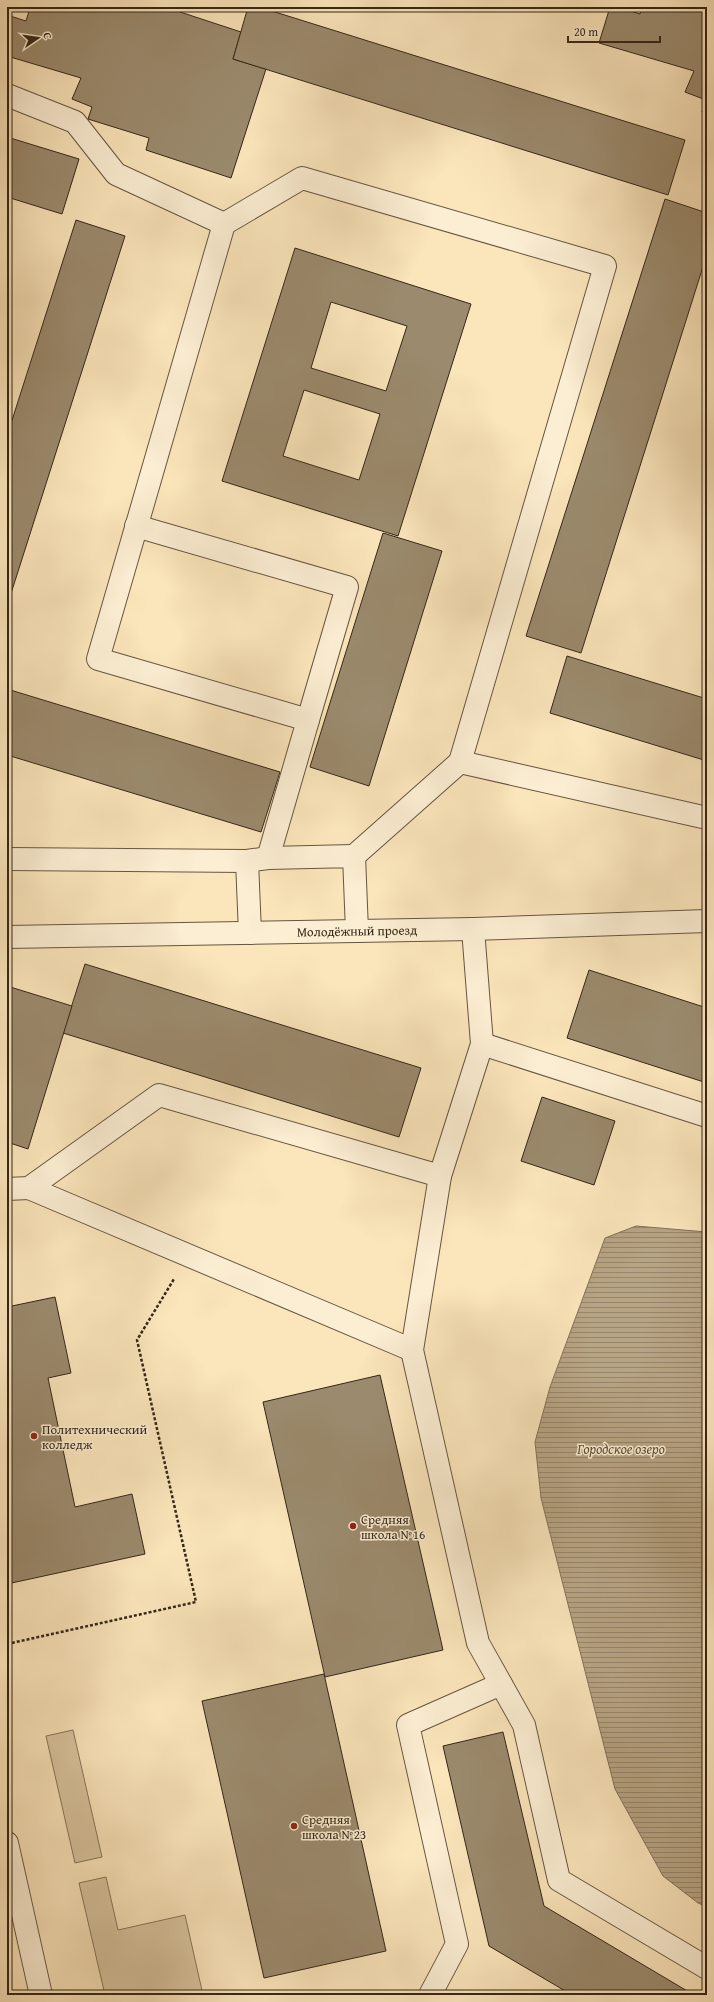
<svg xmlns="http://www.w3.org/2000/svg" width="714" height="2002" viewBox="0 0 714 2002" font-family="'Gentium Book Plus',serif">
  <defs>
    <pattern id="water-rules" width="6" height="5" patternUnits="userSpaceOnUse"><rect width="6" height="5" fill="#b7a484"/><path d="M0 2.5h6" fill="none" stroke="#96866b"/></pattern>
  </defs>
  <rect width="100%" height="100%" fill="#fbe5bb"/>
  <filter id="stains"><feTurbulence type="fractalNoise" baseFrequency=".005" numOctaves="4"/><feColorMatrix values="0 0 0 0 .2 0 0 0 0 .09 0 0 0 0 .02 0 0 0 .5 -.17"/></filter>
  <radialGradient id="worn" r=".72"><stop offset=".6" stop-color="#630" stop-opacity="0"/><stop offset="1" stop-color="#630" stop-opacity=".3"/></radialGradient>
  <g fill="#d9c59f" stroke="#86765c">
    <polygon points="73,1730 102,1857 75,1863 46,1736"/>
    <polygon points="106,1877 118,1930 185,1915 203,1995 105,1995 79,1883"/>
  </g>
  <polygon fill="url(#water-rules)" stroke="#837259" points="636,1226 707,1232 707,1907 698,1903 663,1876 615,1789 541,1498 535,1442 550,1387 605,1238"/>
  <g fill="#9b8a6d" stroke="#342718" fill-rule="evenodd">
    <polygon points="50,7 165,7 241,32 233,59 266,69 231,178 146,150 149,138 88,119 92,107 72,99 81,78 7,56 7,15 26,21 30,8"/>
    <polygon points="248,7 259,7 685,140 668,195 233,59"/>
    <polygon points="610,7 618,7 640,14 642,7 707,7 707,114 702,112 706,100 685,92 694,71 599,43"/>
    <polygon points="7,137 79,159 62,214 7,197"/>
    <polygon points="665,199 707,213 707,254 581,653 526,636"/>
    <polygon points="76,220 125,236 7,606 7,436"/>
    <path d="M 295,248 L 471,304 L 398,536 L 222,481 ZM 331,302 L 407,326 L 386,391 L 311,368 ZM 304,390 L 380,414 L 359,480 L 283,456 Z"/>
    <polygon points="383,533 442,551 369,786 310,767"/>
    <polygon points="567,656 707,699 707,761 550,713"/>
    <polygon points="7,689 280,772 261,832 7,755"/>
    <polygon points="85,964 421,1068 399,1137 63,1033"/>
    <polygon points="589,970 707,1008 707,1083 567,1038"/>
    <polygon points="7,986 72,1006 28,1149 7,1142"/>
    <polygon points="542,1097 615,1121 594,1185 521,1161"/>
    <polygon points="55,1297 71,1373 48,1378 75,1507 132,1494 145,1554 7,1584 7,1307"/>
    <polygon points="380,1375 443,1650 325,1677 263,1402"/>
    <polygon points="324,1674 386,1951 264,1978 202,1701"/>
    <polygon points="503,1732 544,1906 694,1995 572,1995 489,1946 443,1746"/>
  </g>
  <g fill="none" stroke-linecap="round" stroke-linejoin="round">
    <g stroke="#665641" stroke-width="24">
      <g id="minor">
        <polyline points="7,95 75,122 116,174 224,224"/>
        <polyline points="136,526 347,587 308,720"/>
        <polyline points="354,856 460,762"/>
        <polyline points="268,858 308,720 98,659 224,224 302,178 605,266 460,762 707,818"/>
        <polyline points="7,859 247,861"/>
        <polyline points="250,933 247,861 268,858 354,856 357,931"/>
        <polyline points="7,937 473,929 707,921"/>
        <polyline points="482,1044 707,1116"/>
        <polyline points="440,1176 412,1350 478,1643 524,1725 559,1880 707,1968"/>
        <polyline points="29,1188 412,1350"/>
        <polyline points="7,1189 29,1188 159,1095 440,1176 482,1044 473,929"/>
        <polyline points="7,1843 41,1995"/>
        <polyline points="430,1995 457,1944 408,1725 501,1684"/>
      </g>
    </g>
    <polyline stroke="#342718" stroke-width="2.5" stroke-dasharray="3 2" stroke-linecap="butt" points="7,1644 196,1602 137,1340 174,1279"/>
    <use href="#minor" stroke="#fceed3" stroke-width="22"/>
  </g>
  <g fill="#8f2418" stroke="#fceed3" stroke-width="1.5">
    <circle cx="34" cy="1436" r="4"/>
    <circle cx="353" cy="1526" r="4"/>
    <circle cx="294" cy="1826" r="4"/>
  </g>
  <g text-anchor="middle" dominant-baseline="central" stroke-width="3" stroke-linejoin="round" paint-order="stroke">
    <g font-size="13" fill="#342718" stroke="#fceed3">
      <text transform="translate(357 931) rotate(-1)">Молодёжный проезд</text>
    </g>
    <g font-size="13" fill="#342718" stroke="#fceed3" text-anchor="start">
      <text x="42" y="1429">Политехнический<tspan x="42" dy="15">колледж</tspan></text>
      <text x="361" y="1519">Средняя<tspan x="361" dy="15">школа №16</tspan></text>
      <text x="302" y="1819">Средняя<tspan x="302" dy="15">школа №23</tspan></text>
    </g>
    <g font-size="14" font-style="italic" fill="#5b4c38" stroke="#fceed3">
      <text x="621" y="1449">Городское озеро</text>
    </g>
  </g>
  <rect width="714" height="2002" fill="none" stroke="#fbe5bb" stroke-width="24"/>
  <rect x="8" y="8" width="698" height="1986" fill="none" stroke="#342718" stroke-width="2"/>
  <rect x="12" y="12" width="690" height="1978" fill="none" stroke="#342718"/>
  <g transform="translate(38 38) rotate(77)" stroke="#fceed3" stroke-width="3" paint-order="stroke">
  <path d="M0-3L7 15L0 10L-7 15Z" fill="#342718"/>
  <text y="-6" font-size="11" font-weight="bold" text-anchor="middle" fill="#342718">С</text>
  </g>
  <path d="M568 36v6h92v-6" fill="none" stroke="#342718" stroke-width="2"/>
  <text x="574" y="36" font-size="12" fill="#342718" stroke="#fceed3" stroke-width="3" paint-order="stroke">20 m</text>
  <rect width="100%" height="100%" filter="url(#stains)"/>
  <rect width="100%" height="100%" fill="url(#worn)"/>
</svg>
